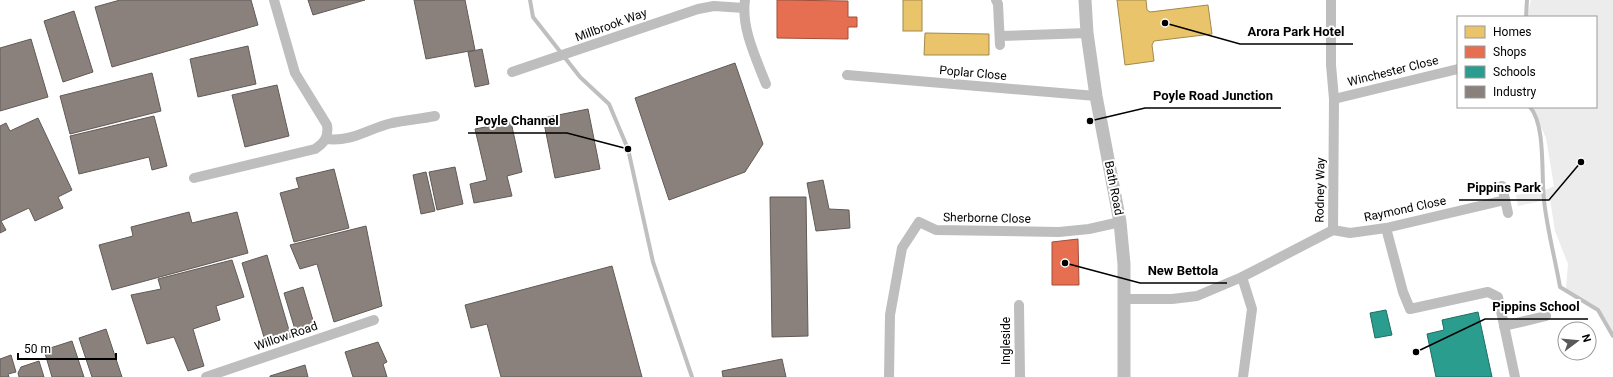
<svg xmlns="http://www.w3.org/2000/svg" width="1613" height="377" viewBox="0 0 1613 377" font-family="Roboto,sans-serif">
  <rect width="100%" height="100%" fill="#fff"/>
  <path fill="#ececec" d="M 1531,0 L 1613,0 L 1613,333 C 1598,301 1591,310 1567,291 L 1566,287 L 1568,264 L 1555,231 L 1550,199 L 1518,206 L 1516,195 L 1548,189 L 1554,186 L 1546,138 L 1532,107 L 1596,107 L 1596,17 L 1527,17 Z"/>
  <g fill="#e9c46a" stroke="#a3894a">
    <rect x="903" y="0" width="19" height="31"/>
    <polygon points="1117,0 1146,0 1147,10 1150,12 1208,5 1212,34 1154,41 1152,45 1154,61 1125,65"/>
    <polygon points="925,33 989,34 989,55 924,55"/>
  </g>
  <g fill="#e76f51" stroke="#a24e39">
    <polygon points="777,0 848,1 848,17 857,17 857,27 848,27 848,39 777,38"/>
    <polygon points="1078,239 1079,285 1052,285 1052,242"/>
  </g>
  <g fill="#2a9d8f" stroke="#1d6e64">
    <polygon points="1386,310 1392,335 1375,338 1370,313"/>
    <polygon points="1478,312 1492,377 1436,377 1427,334 1444,330 1442,320"/>
  </g>
  <g fill="#8a817c" stroke="#615a57">
    <polygon points="120,0 251,0 258,25 112,67 95,7"/>
    <polygon points="308,0 365,0 313,15"/>
    <polygon points="414,0 465,0 475,50 426,59"/>
    <polygon points="74,11 93,72 63,82 44,21"/>
    <polygon points="31,39 48,97 0,111 0,48"/>
    <polygon points="248,46 256,84 198,97 190,59"/>
    <polygon points="482,49 489,84 475,87 468,52"/>
    <polygon points="735,63 763,144 745,172 669,200 635,98"/>
    <polygon points="152,73 161,111 70,134 60,96"/>
    <polygon points="277,85 289,136 245,147 232,95"/>
    <polygon points="588,109 600,169 555,178 543,118"/>
    <polygon points="154,116 167,166 152,170 149,157 79,174 70,136"/>
    <polygon points="38,118 72,190 58,197 63,208 35,221 29,208 1,221 6,230 0,233 0,126 6,123 10,131"/>
    <polygon points="511,122 522,172 507,176 512,196 474,203 470,184 487,180 475,129"/>
    <polygon points="455,167 463,204 437,210 429,172"/>
    <polygon points="334,169 349,228 294,242 280,193 299,188 296,178"/>
    <polygon points="426,172 435,211 421,214 413,175"/>
    <polygon points="823,180 829,209 849,210 850,228 816,231 807,183"/>
    <polygon points="770,197 806,197 808,336 772,337"/>
    <polygon points="189,212 192,223 237,212 248,253 112,290 99,245 133,236 131,227"/>
    <polygon points="366,226 382,306 334,322 317,264 300,269 290,245"/>
    <polygon points="267,255 291,337 266,344 242,263"/>
    <polygon points="232,260 244,297 216,306 220,320 193,329 204,366 188,371 174,337 147,344 131,295 161,289 158,279"/>
    <polygon points="612,266 642,377 501,377 487,324 471,328 465,305"/>
    <polygon points="303,287 315,327 296,333 284,293"/>
    <polygon points="106,329 122,377 92,377 79,338"/>
    <polygon points="72,341 84,377 52,377 44,350"/>
    <polygon points="378,342 387,362 383,364 387,377 353,377 345,352"/>
    <polygon points="11,355 16,372 8,374 9,377 0,377 0,359"/>
    <polygon points="782,359 786,377 723,377 722,371"/>
    <polygon points="39,361 44,377 19,377 18,373 21,367"/>
    <polygon points="305,365 308,377 270,377 270,376"/>
  </g>
  <g fill="none" stroke-linecap="round" stroke-linejoin="round">
    <g stroke="#bfbfbf" stroke-width="4">
      <polyline points="530,0 533,17 580,77 609,104 628,149 653,262 692,377"/>
      <polyline points="1526,17 1527,0"/>
      <path d="M 1530,107 C 1546,125 1541,176 1544,200 C 1547,229 1555,258 1560,287 L 1598,310 L 1613,336"/>
    </g>
    <g stroke="#bebebe" stroke-width="10">
      <path d="M 745,0 C 741,28 756,58 766,84"/>
      <polyline points="996,0 998,4 1000,45"/>
      <polyline points="1000,36 1087,33"/>
      <polyline points="512,72 698,9 714,6 744,8"/>
      <polyline points="847,75 1096,96"/>
      <polyline points="1334,99 1458,69"/>
      <path d="M 326,139 C 353,142 367,129 392,123 C 406,120 421,119 435,116"/>
      <path d="M 194,178 L 315,149 C 324,143 329,137 327,125 L 295,73 L 274,0"/>
      <polyline points="1502,186 1508,213"/>
      <polyline points="1386,228 1403,292 1410,309 1488,292 1498,297 1515,377"/>
      <polyline points="1333,230 1350,233 1386,228 1505,200"/>
      <polyline points="1242,277 1252,309 1243,377"/>
      <polyline points="1125,299 1172,299 1197,296 1242,277 1333,230 1334,99 1331,65 1331,0"/>
      <polyline points="1019,305 1020,377"/>
      <polyline points="1504,326 1546,316"/>
      <polyline points="206,377 374,320"/>
      <polyline points="889,377 890,315 902,248 919,222 936,230 1059,232 1089,229 1120,222"/>
    </g>
    <polyline stroke="#bebebe" stroke-width="13" points="1085,0 1087,33 1096,96 1120,222 1124,264 1124,377"/>
  </g>
  <g text-anchor="middle" dominant-baseline="central" stroke-width="4" stroke-linejoin="round" paint-order="stroke">
    <g font-size="12" fill="#000" stroke="#fff">
      <text transform="translate(611 25) rotate(-20)">Millbrook Way</text>
      <text transform="translate(1393 71) rotate(-14)">Winchester Close</text>
      <text transform="translate(973 73) rotate(5)">Poplar Close</text>
      <text transform="translate(1114 188) rotate(79)">Bath Road</text>
      <text transform="translate(1320 190) rotate(-89)">Rodney Way</text>
      <text transform="translate(1405 209) rotate(-12)">Raymond Close</text>
      <text transform="translate(987 218) rotate(1)">Sherborne Close</text>
      <text transform="translate(286 336) rotate(-19)">Willow Road</text>
      <text transform="translate(1006 341) rotate(-90)">Ingleside</text>
    </g>
  </g>
  <path fill="none" stroke="#000" stroke-width="1.5" d="M1165 23L1240 44H1353M1090 121L1145 108H1281M628 149L567 133H468M1581 162L1549 200H1459M1065 263L1140 283H1227M1416 352L1485 319H1588"/>
  <g fill="#000" stroke="#fff" stroke-width="1.5">
    <circle cx="1165" cy="23" r="4"/>
    <circle cx="1090" cy="121" r="4"/>
    <circle cx="628" cy="149" r="4"/>
    <circle cx="1581" cy="162" r="4"/>
    <circle cx="1065" cy="263" r="4"/>
    <circle cx="1416" cy="352" r="4"/>
  </g>
  <g font-size="13" text-anchor="middle" font-weight="bold" fill="#000" stroke="#fff" stroke-width="4" stroke-linejoin="round" paint-order="stroke">
    <text x="1296" y="36">Arora Park Hotel</text>
    <text x="1213" y="100">Poyle Road Junction</text>
    <text x="517" y="125">Poyle Channel</text>
    <text x="1504" y="192">Pippins Park</text>
    <text x="1183" y="275">New Bettola</text>
    <text x="1536" y="311">Pippins School</text>
  </g>
  <rect x="1457" y="16" width="140" height="92" fill="#ffffff" stroke="#999999"/>
  <rect x="1465" y="26" width="20" height="12" fill="#e9c46a" stroke="#999999"/>
  <text x="1493" y="36" font-size="12" fill="#000000">Homes</text>
  <rect x="1465" y="46" width="20" height="12" fill="#e76f51" stroke="#999999"/>
  <text x="1493" y="56" font-size="12" fill="#000000">Shops</text>
  <rect x="1465" y="66" width="20" height="12" fill="#2a9d8f" stroke="#999999"/>
  <text x="1493" y="76" font-size="12" fill="#000000">Schools</text>
  <rect x="1465" y="86" width="20" height="12" fill="#8a817c" stroke="#999999"/>
  <text x="1493" y="96" font-size="12" fill="#000000">Industry</text>
  <g transform="translate(1577 341) rotate(74)"><circle r="19" fill="#ffffff" stroke="#999999"/>
  <path d="M0-3L7 15L0 10L-7 15Z" fill="#595959"/>
  <text y="-6" font-size="11" font-weight="bold" text-anchor="middle" fill="#000000">N</text>
  </g>
  <path d="M18 353v6h98v-6" fill="none" stroke="#000000" stroke-width="2"/>
  <text x="24" y="353" font-size="12" fill="#000000" stroke="#ffffff" stroke-width="3" paint-order="stroke">50 m</text>
</svg>
